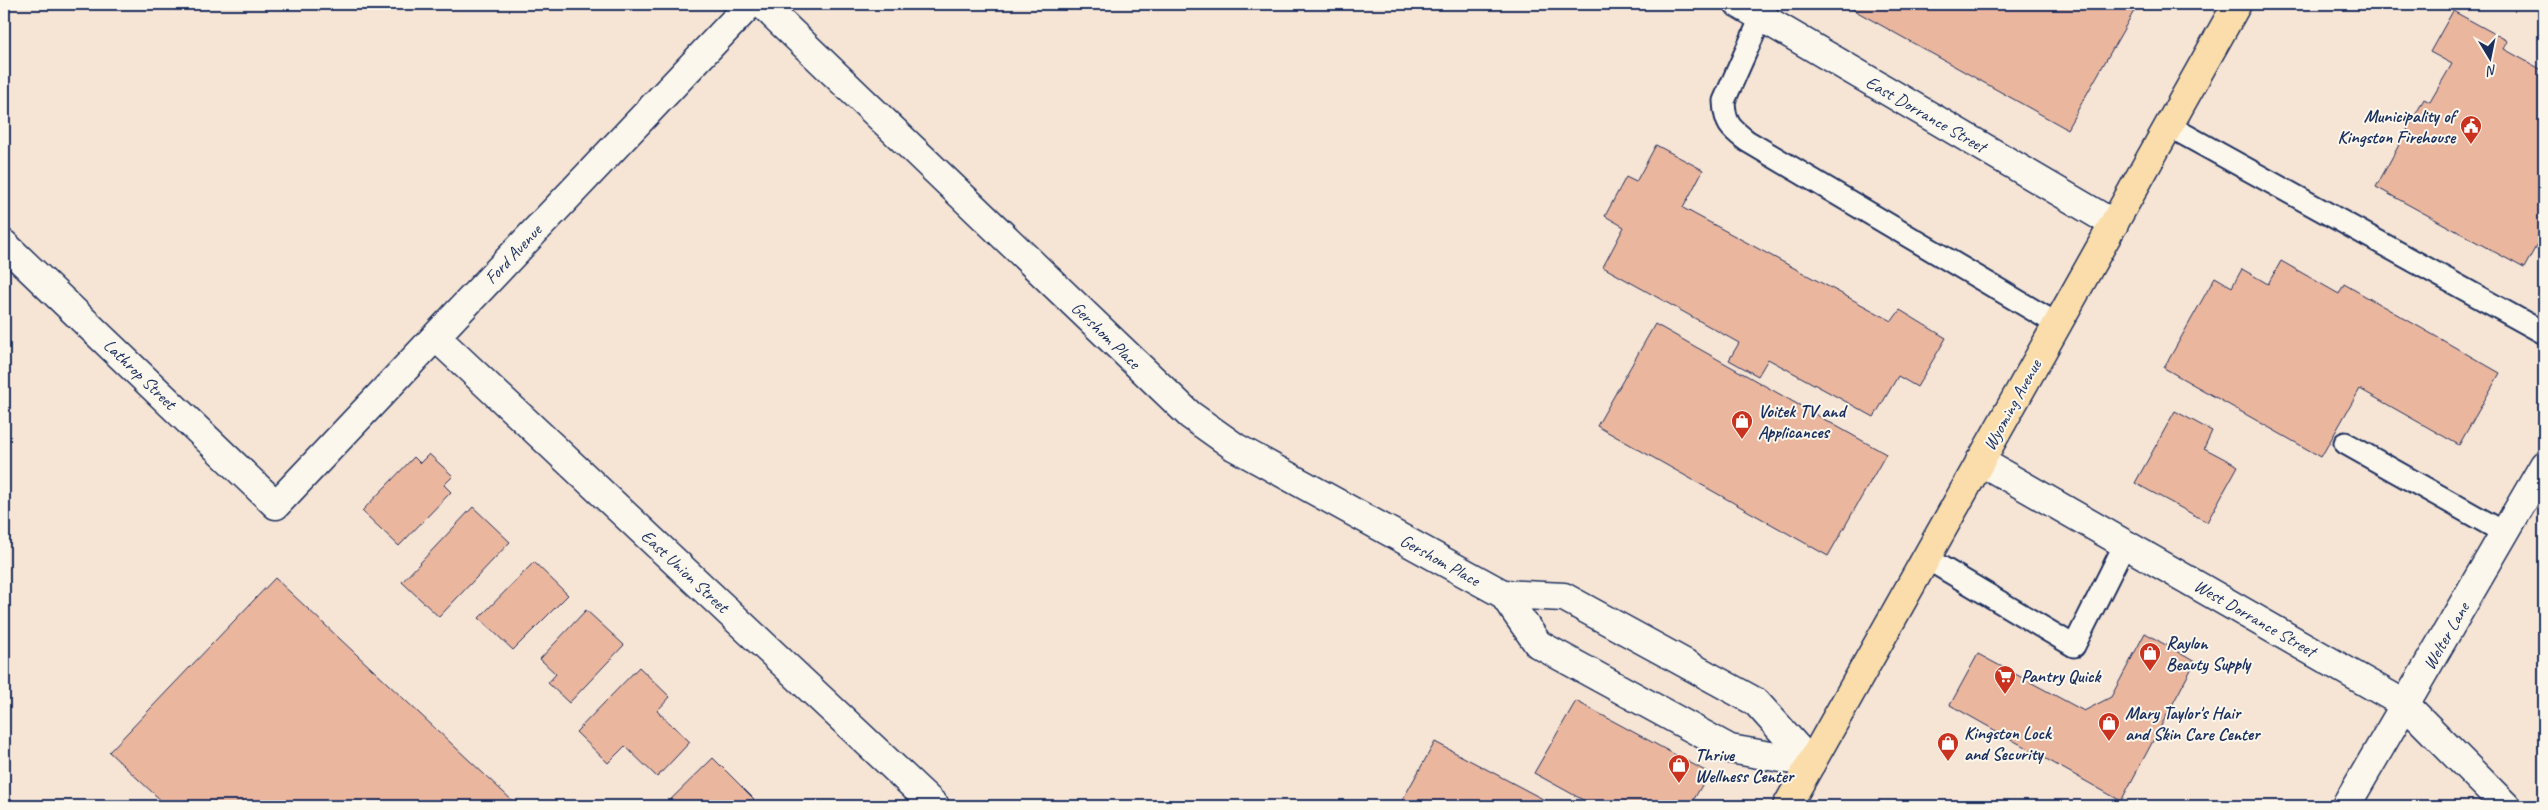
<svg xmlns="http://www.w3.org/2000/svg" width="2548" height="810" viewBox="0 0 2548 810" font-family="Caveat,sans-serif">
  <rect width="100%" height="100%" fill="#f6e4d5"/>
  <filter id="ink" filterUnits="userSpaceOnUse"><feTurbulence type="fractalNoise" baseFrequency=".02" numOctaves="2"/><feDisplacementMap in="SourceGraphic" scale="10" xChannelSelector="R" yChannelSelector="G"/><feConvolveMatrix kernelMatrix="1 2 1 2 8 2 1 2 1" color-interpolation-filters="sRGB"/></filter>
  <g filter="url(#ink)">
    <g fill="#ebb69e" stroke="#1b2f5e">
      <polygon points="1843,4 2138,4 2067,129"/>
      <polygon points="2453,11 2508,41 2504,49 2544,71 2544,232 2524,268 2376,187 2424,99 2430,102 2452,64 2430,52"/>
      <polygon points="1656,145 1703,170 1683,208 1892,321 1900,310 1946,338 1917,387 1898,376 1874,417 1768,359 1758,376 1729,360 1739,343 1603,267 1624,227 1605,216 1626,177 1636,182"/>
      <polygon points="2281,261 2339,294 2344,284 2500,373 2459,445 2360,389 2321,457 2164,368 2215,277 2232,287 2242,269 2268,284"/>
      <polygon points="1655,324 1886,454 1828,556 1597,426"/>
      <polygon points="2175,411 2212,431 2204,448 2238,466 2207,522 2135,483"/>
      <polygon points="429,454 453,476 444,485 451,492 399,546 362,511 414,457 420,463"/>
      <polygon points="473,507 510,542 439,617 402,582"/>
      <polygon points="534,562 568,595 513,650 479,618"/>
      <polygon points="275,578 518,806 167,806 109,752"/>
      <polygon points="586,610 624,645 569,703 548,683 556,674 540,659"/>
      <polygon points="2145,633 2195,662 2121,801 1950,705 1978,654 2084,711 2111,697"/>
      <polygon points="639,667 670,697 657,711 690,742 657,777 625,746 608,763 576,732"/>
      <polygon points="1576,701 1709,773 1690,806 1594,806 1534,773"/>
      <polygon points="1435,742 1556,806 1399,806"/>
      <polygon points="713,758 754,799 747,806 664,806"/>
    </g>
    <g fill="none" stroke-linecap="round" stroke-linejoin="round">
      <g stroke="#1b2f5e" stroke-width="25">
        <g id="service">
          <path d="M 1767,4 L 1724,101 C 1725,124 1730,128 1747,141 L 2057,324"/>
          <polyline points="2169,126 2544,333"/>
          <polyline points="2345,443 2505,533"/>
          <polyline points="1926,558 2074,646 2125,544"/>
        </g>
      </g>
      <g stroke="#1b2f5e" stroke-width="31">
        <g id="minor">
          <polyline points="762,4 1190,415 1235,447 1503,594 1538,644 1730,749 1811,763"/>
          <polyline points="1739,4 2114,224"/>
          <polyline points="4,244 276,505 750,4"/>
          <polyline points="436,337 935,806"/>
          <polyline points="1980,461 2406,705 2506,806"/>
          <polyline points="1503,594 1564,597 1756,702 1811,763"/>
          <polyline points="2346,806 2544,465"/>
        </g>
      </g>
      <g stroke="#1b2f5e" stroke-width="31">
        <polyline id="primary" points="1787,806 2237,4"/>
      </g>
      <use href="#service" stroke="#fbf7ec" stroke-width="21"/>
      <use href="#minor" stroke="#fbf7ec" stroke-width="28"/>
      <use href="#primary" stroke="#faddab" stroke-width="28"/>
    </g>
  </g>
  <defs>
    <g id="civic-pin" transform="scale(1.125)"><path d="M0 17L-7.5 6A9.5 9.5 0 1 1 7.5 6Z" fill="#c8321e" stroke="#fbf7ec"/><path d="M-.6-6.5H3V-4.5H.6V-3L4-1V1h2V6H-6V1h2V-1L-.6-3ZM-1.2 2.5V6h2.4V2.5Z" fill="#fff"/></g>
    <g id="shop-pin" transform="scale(1.125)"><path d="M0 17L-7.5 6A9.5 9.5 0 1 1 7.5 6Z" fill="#c8321e" stroke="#fbf7ec"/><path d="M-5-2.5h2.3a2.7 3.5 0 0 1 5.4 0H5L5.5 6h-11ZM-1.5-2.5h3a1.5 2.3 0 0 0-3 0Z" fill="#fff"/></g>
    <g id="supermarket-pin" transform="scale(1.125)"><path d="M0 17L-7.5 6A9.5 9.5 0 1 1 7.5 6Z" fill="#c8321e" stroke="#fbf7ec"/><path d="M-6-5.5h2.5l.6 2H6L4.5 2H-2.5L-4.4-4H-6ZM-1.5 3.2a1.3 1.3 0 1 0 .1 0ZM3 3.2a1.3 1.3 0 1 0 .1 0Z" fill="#fff"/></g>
  </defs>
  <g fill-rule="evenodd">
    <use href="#civic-pin" x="2471" y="126"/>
    <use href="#shop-pin" x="1742" y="421"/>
    <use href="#shop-pin" x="2150" y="653"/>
    <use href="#supermarket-pin" x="2005" y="676"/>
    <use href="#shop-pin" x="2109" y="723"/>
    <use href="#shop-pin" x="1948" y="743"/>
    <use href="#shop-pin" x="1679" y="765"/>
  </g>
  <g text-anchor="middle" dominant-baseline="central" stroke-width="4" stroke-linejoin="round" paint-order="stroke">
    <g font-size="18" fill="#1b2f5e" stroke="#fbf7ec">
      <text transform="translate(1926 114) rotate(30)">East Dorrance Street</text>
      <text transform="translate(513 254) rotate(-47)">Ford Avenue</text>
      <text transform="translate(1106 335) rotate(44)">Gershom Place</text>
      <text transform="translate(140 374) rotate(44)">Lathrop Street</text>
      <text transform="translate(2012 405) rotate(-61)">Wyoming Avenue</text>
      <text transform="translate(1440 560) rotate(29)">Gershom Place</text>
      <text transform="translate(685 571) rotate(43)">East Union Street</text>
      <text transform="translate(2255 618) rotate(30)">West Dorrance Street</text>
      <text transform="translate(2446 636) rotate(-60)">Welter Lane</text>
    </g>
    <g font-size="18" font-weight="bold" fill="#1b2f5e" stroke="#fbf7ec" text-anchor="start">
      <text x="2455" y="116" text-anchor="end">Municipality of<tspan x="2455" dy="21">Kingston Firehouse</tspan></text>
      <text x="1758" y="411">Voitek TV and<tspan x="1758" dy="21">Applicances</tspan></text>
      <text x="2166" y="643">Raylon<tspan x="2166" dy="21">Beauty Supply</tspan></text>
      <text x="2021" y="676">Pantry Quick</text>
      <text x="2125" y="713">Mary Taylor's Hair<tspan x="2125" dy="21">and Skin Care Center</tspan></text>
      <text x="1964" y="733">Kingston Lock<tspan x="1964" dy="21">and Security</tspan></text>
      <text x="1695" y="755">Thrive<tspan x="1695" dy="21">Wellness Center</tspan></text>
    </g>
  </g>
  <rect width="2548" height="810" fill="none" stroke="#fbf7ec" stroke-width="20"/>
  <rect x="10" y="10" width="2528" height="790" fill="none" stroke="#1b2f5e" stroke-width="2" filter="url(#ink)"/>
  <g transform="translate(2490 58) rotate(170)" stroke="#fbf7ec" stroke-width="4" paint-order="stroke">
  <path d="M0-4L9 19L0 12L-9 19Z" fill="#1b2f5e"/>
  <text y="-8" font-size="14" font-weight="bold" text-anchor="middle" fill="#1b2f5e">N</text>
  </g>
</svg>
